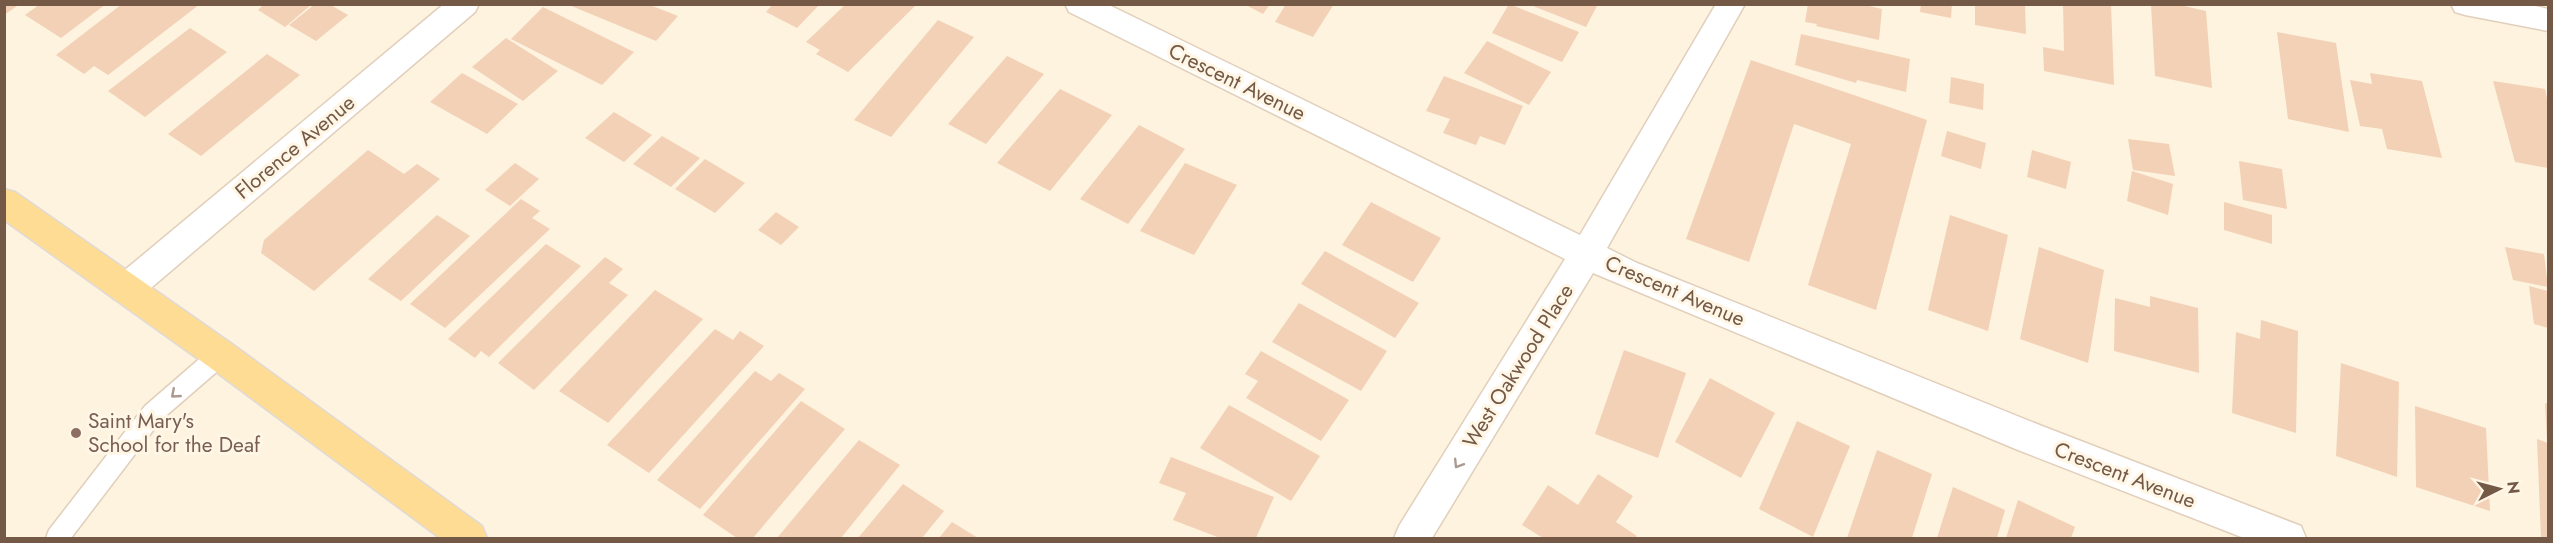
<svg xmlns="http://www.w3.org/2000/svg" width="2553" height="543" viewBox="0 0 2553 543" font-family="Jost,sans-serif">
  <rect width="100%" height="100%" fill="#fdf3df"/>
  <g fill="#f3d1b6">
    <polygon points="4,4 20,4 4,15"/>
    <polygon points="40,4 106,4 61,38 25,15"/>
    <polygon points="122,4 200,4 108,75 94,66 84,74 56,55"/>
    <polygon points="264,4 312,4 285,27 258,10"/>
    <polygon points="315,4 329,4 348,15 316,41 289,25"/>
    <polygon points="773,4 820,4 797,28 766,12"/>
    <polygon points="846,4 917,4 848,72 816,54 820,50 806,42"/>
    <polygon points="1244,4 1270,4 1263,14"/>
    <polygon points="1286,4 1334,4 1313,37 1275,22"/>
    <polygon points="1509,4 1579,32 1562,62 1492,33"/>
    <polygon points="1528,4 1598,4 1586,27"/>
    <polygon points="1808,4 1861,4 1882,9 1879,40 1816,26 1817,24 1805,22"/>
    <polygon points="1921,4 1952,4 1951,18 1920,12"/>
    <polygon points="1975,4 2025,4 2026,34 1975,25"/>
    <polygon points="2063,4 2111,4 2114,85 2044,71 2043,47 2064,51"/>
    <polygon points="2151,4 2175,4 2206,11 2212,88 2155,76"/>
    <polygon points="569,5 650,5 678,16 656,41"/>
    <polygon points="543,7 634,52 602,85 511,39"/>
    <polygon points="938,20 974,37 891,137 854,120"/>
    <polygon points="190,28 227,52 145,117 108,91"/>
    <polygon points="2277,32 2336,43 2349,132 2288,119"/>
    <polygon points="1801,34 1910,59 1906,92 1857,80 1856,83 1795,65"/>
    <polygon points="506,38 558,71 523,101 472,67"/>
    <polygon points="1487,41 1551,72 1529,105 1464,73"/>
    <polygon points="267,54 300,75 201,156 168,134"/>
    <polygon points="1007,56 1044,74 986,144 948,124"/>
    <polygon points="1751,60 1927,120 1876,310 1808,285 1851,144 1794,124 1749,262 1686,239"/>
    <polygon points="462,73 518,104 487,134 430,102"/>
    <polygon points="2370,73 2422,81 2442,158 2387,149 2382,129 2360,126 2350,80 2372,84"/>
    <polygon points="1444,76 1523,106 1505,145 1480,136 1476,145 1443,133 1450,119 1426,111"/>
    <polygon points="1951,77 1984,84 1983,110 1949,103"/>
    <polygon points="2493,81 2545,89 2548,103 2548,168 2515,162"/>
    <polygon points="1060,89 1112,115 1050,191 997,163"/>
    <polygon points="614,112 652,135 624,162 585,138"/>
    <polygon points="1139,125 1185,149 1128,224 1080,199"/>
    <polygon points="1947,131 1986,143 1981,169 1941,156"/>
    <polygon points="662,136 700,158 671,187 633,164"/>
    <polygon points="2128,139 2169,144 2175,176 2133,170"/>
    <polygon points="368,150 404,174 417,164 440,179 314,291 261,253 264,240"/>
    <polygon points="2032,150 2071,162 2066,189 2027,177"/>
    <polygon points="705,159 745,183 715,213 675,189"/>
    <polygon points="2239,161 2282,169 2287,209 2243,200"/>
    <polygon points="515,163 539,179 510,206 485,190"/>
    <polygon points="1185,163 1237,185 1194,255 1140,231"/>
    <polygon points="2132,171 2173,184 2168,215 2127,201"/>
    <polygon points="521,199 540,211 532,218 550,229 445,328 410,304"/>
    <polygon points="1371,202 1441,238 1413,282 1342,245"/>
    <polygon points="2224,202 2272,215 2272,244 2224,230"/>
    <polygon points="776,212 799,227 781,245 758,230"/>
    <polygon points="437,215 470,236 401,301 368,279"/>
    <polygon points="1950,215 2008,235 1988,331 1928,310"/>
    <polygon points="546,244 581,266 489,357 481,351 475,358 448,339"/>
    <polygon points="2039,247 2104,270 2088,363 2020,339"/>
    <polygon points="2505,247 2544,254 2548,287 2513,280"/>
    <polygon points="1325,251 1419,303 1395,338 1301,284"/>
    <polygon points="605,257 623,269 609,283 628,295 534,390 498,363"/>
    <polygon points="2529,286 2548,291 2548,328 2534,324"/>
    <polygon points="655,290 703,319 608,423 559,391"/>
    <polygon points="2150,296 2198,308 2199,373 2114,351 2115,298 2150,307"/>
    <polygon points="1299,303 1387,351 1361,391 1272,342"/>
    <polygon points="2261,320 2298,331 2296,433 2232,413 2236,332 2260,339"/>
    <polygon points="715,329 733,340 740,331 764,346 649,473 607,445"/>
    <polygon points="1624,350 1686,373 1658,458 1595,434"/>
    <polygon points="1261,351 1349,400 1321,441 1246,398 1258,381 1245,374"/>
    <polygon points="2341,363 2399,382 2397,477 2336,456"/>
    <polygon points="755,371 771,381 779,373 805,389 700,509 657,480"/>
    <polygon points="1710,378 1775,413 1741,478 1675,442"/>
    <polygon points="801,401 845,429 753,538 737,538 703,515"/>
    <polygon points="2545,403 2548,404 2548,441 2547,441"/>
    <polygon points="1229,405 1320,456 1291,501 1200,448"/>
    <polygon points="2415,406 2486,428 2490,511 2416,487"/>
    <polygon points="1797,421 1850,446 1813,537 1759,509"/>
    <polygon points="2537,439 2548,443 2548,538 2541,538"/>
    <polygon points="859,440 900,465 841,538 777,538"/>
    <polygon points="1877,450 1932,474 1912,538 1847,538"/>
    <polygon points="1171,457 1274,497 1256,538 1220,538 1173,520 1186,493 1159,483"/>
    <polygon points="1598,474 1633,496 1616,522 1637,536 1635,538 1543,538 1522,525 1548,485 1578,505"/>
    <polygon points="903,484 944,511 922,538 858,538"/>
    <polygon points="1953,487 2005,510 1997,538 1937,538"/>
    <polygon points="2018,500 2075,527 2071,538 2006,538"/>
    <polygon points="952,522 978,538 939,538"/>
  </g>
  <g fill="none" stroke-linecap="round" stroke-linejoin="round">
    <g stroke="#e1cfbb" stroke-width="3">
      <polygon id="lane" points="220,345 228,348 231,355 228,362 161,420 71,538 46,538 49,530 145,406 212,348"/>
    </g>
    <g stroke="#e1cfbb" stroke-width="3">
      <g id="street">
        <polygon points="444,4 479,4 475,12 138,299 126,303 114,299 109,289 114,279"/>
        <polygon points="1065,4 1107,4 1580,235 1716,4 1745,4 1607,248 1637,263 2042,426 2301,526 2306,538 2244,538 2018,450 1593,273 1432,538 1394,538 1399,526 1565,259 1069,12"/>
        <polygon points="2451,4 2527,4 2548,9 2548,31 2465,15 2455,12"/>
      </g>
    </g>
    <g stroke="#e0dad6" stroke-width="3">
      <polygon id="primary" points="4,189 15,192 232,344 482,526 487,538 440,538 208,366 4,220"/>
    </g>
    <use href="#lane" fill="#fff" fill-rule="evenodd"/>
    <use href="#street" fill="#fff" fill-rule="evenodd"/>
    <use href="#primary" fill="#ffdc94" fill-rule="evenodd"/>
  </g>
  <defs><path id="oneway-chevron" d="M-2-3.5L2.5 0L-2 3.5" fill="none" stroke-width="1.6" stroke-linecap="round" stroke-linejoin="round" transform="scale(1.5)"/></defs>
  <g stroke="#ac9b90">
    <use href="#oneway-chevron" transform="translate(175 394) rotate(139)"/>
    <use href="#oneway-chevron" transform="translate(1458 464) rotate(122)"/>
  </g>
  <circle fill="#8d6e63" stroke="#fff6e6" stroke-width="2" cx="76" cy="433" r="6"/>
  <g text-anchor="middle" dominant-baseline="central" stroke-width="6" stroke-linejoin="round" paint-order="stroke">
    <g font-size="21" fill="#745946" stroke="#fff6e6">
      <text transform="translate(1237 82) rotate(26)">Crescent Avenue</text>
      <text transform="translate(295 147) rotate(-40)">Florence Avenue</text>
      <text transform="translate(1675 291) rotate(23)">Crescent Avenue</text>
      <text transform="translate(1518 366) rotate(-58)">West Oakwood Place</text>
      <text transform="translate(2125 475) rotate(21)">Crescent Avenue</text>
    </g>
    <g font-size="21" fill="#785e54" stroke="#fff6e6" text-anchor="start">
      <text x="88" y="421">Saint Mary's<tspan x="88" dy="24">School for the Deaf</tspan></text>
    </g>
  </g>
  <rect width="2553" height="543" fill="none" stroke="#745946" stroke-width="12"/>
  <g transform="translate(2499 489) rotate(84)" stroke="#fff6e6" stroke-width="4.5" paint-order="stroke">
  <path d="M0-4.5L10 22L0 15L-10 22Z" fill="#745946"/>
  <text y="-9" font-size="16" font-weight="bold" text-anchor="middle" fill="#745946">N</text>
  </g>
</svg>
